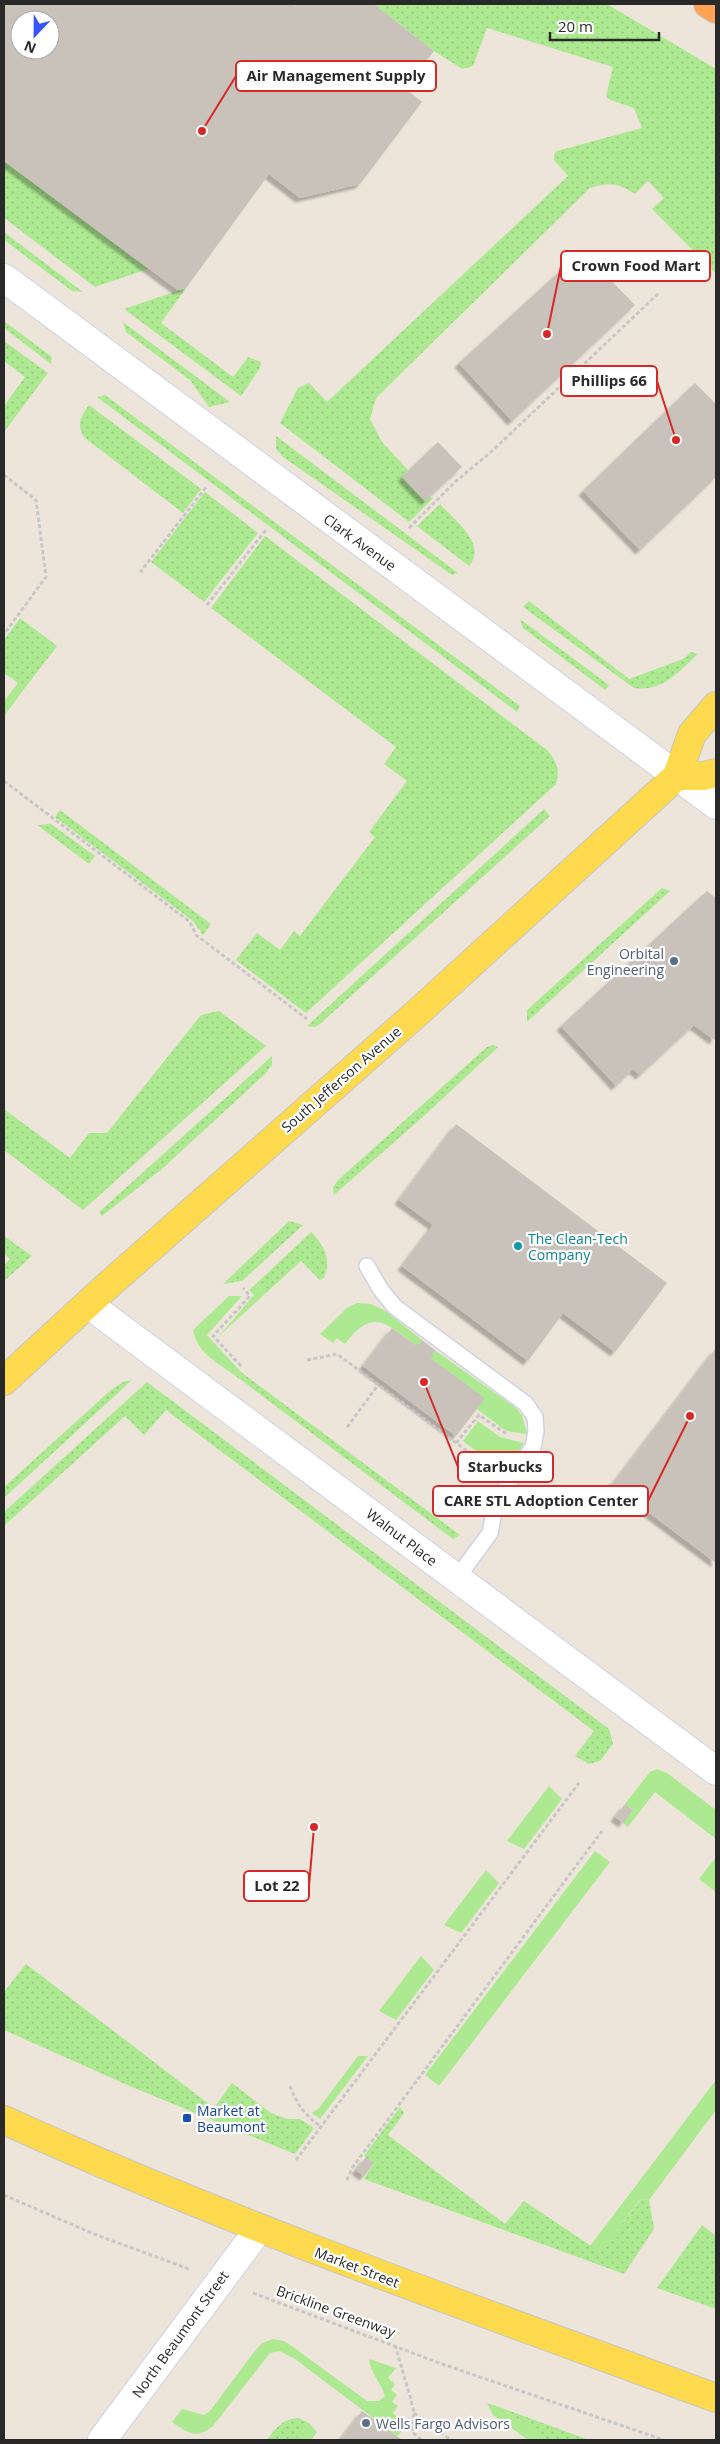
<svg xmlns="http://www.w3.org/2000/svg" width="720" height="2444" viewBox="0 0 720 2444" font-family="'Open Sans',sans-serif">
  <defs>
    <pattern id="grass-dots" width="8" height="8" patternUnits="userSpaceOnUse" patternTransform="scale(1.25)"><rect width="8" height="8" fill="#ade991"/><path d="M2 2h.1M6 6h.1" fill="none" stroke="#95c87d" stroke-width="1.8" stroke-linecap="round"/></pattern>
    <filter id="shadow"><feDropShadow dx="-4.5" dy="4.5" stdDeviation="1" flood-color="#0004"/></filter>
  </defs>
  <rect width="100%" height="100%" fill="#ede5da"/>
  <g fill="url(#grass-dots)">
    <path d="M 374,4 L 607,4 L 716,69 L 716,274 L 652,209 L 664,198 L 648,181 L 635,194 C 617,183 610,182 590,188 L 376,398 L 370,419 L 382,442 L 408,470 L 402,477 L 425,501 L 430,497 L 433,498 L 409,522 L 280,423 L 298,388 L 309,383 L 327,402 L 568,176 L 554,160 L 554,154 L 557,151 L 642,128 L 634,108 L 610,100 L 606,96 L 613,67 L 487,28 L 473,66 L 462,69 L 434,51 Z"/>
    <polygon points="4,161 148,269 95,287 4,218"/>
    <polygon points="4,232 83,292 72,291 4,240"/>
    <polygon points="186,288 161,323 233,377 248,357 261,362 260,368 241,396 124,309"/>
    <polygon points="4,321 52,357 51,364 4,328"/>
    <polygon points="123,322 230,402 209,407 190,380 126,332"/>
    <polygon points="4,341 48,373 4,432 4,406 25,377 4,361"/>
    <polygon points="105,395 520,706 517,712 97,397"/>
    <path d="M 89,405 L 201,489 L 183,513 L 85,438 C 76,425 80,418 89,405 Z"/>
    <polygon points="276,436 458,573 452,575 283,457 276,449"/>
    <polygon points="205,492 258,533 204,602 151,562"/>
    <path d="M 440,504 C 454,520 488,544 469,566 L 417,526 Z"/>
    <path d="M 265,536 L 547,750 C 557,762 560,769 556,784 L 306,1013 L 236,960 L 257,933 L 280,950 L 294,931 L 300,936 L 375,837 L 369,832 L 407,781 L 384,764 L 396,747 L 211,608 Z"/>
    <path d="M 529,601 L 629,679 L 683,659 L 691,652 L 698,654 C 678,672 663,692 634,688 L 523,607 Z"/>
    <polygon points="20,618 57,646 25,688 4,673 4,640"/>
    <polygon points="520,619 609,685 605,690 523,628"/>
    <polygon points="544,809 550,816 320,1024 315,1027 307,1026"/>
    <polygon points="60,810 211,924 203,935 193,921 55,817"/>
    <polygon points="51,824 95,856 89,864 37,825"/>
    <polygon points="662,888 670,891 527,1022 527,1010"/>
    <polygon points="219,1011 266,1046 83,1210 4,1150 4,1109 70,1158 89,1133 107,1133 201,1015"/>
    <polygon points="493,1045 498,1047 425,1115 334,1195 333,1187 338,1180 487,1047"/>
    <polygon points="272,1056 272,1065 267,1072 162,1169 102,1216 99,1212"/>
    <polygon points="289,1221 303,1225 242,1281 223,1284"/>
    <path d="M 311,1232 C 324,1245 332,1259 324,1278 L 320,1280 L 301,1261 L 265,1294 L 257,1283 Z"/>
    <polygon points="4,1236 32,1256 4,1281 4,1265 10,1259 4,1253"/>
    <polygon points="241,1372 460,1535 453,1539 233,1374"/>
    <polygon points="132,1380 4,1498 4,1487 111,1390 123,1382"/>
    <polygon points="147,1382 609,1729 613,1744 600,1761 589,1764 575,1756 594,1731 166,1410 144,1435 125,1416 4,1526 4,1512"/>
    <polygon points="26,1964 214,2108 232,2083 271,2113 287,2119 300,2119 314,2128 295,2154 132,2087 4,2030 4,1992"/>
    <polygon points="400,2107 404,2113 388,2135 505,2224 524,2201 600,2252 641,2199 649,2200 654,2229 624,2274 364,2179 374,2163 364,2156"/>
    <polygon points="702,2225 716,2236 716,2309 657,2288"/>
    <polygon points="502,2408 589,2440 548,2440"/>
    <path d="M 298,2418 L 309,2423 L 296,2440 L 267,2440 C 276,2428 282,2419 298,2418 Z"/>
  </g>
  <g fill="#ade991">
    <polygon points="18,683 25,688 4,716 4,701"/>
    <polygon points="257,1283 265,1294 219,1336 254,1295 249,1290"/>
    <path d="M 229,1296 L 242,1296 L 207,1335 L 241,1372 L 233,1374 C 216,1362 197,1352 193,1330 Z"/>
    <path d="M 357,1303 L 371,1304 L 384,1310 L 422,1340 L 417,1346 C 386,1323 373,1307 345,1344 L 337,1338 L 333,1343 L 320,1334 L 347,1308 Z"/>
    <polygon points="436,1351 516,1408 522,1415 527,1434 506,1431 477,1409 484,1398 430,1358"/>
    <polygon points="478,1421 500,1437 524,1443 505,1473 463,1441"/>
    <polygon points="657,1769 667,1773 716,1810 716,1839 655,1792 628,1827 623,1823 633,1810 625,1804 650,1772"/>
    <polygon points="549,1786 562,1799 524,1849 507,1841"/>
    <polygon points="595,1851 610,1862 439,2086 425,2075"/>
    <polygon points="716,1857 716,1892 699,1879"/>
    <polygon points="486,1870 499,1883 461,1933 444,1925"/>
    <polygon points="421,1956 434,1970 396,2020 379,2011"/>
    <polygon points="358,2056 368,2056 320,2119 312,2113 319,2108"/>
    <polygon points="716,2080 716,2110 649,2200 640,2199 600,2253 590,2246"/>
    <path d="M 273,2339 L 284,2341 L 293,2347 L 367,2401 L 379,2401 L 385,2396 C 381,2382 370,2373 369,2359 L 396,2368 L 388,2378 L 395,2384 L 391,2390 L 397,2395 L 392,2402 L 398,2406 L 393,2413 L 400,2419 L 396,2425 L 403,2430 L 397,2436 L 295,2359 L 280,2351 L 270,2353 L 213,2426 C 196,2440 188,2433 172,2422 L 182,2409 L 204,2415 L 210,2411 L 254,2352 L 262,2343 Z"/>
    <polygon points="487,2403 502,2408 548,2440 528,2440 493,2415"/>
    <polygon points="309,2423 317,2432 311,2440 296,2440"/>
  </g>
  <g fill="#c8c2ba" fill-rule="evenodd" filter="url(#shadow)">
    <path d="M 4,4 L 292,4 L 295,6 L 296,4 L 374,4 L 434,51 L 405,88 L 422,102 L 360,184 L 300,198 L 269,174 L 186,288 L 178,290 L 4,161 ZM 20,20 L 50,20 L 50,50 L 20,50 Z"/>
    <polygon points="582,251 635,305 512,421 459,363"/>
    <polygon points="695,383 716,404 716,477 640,550 583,491"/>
    <polygon points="438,442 462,467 425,501 402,477"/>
    <polygon points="707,891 716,898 716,1037 714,1040 694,1025 640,1075 633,1069 616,1086 561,1026"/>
    <polygon points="456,1124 667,1283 615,1352 563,1313 528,1361 402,1266 433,1225 399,1200"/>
    <polygon points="392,1328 417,1346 422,1340 436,1351 430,1358 485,1398 456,1436 363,1366"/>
    <polygon points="716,1348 716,1563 612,1485"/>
    <polygon points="625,1804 633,1810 623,1823 615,1817"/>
    <polygon points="366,2157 374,2163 364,2176 356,2170"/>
    <polygon points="362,2411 397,2436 402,2440 340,2440"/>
  </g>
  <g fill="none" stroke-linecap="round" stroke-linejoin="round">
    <g stroke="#cfd2e4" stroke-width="18">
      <polyline id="lane" points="367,1266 381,1290 395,1307 526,1404 535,1417 536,1431 533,1447 496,1502 490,1533 457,1578"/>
    </g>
    <g stroke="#cfd2e4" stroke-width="30">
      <g id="street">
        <polyline points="677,776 716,805"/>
        <polyline points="88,1304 716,1771"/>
        <polyline points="102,2440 259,2229"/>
      </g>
    </g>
    <g stroke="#cfd2e4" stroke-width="30">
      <polyline id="secondary" points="4,278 677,776"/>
    </g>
    <g stroke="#c7c7c7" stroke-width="30">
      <g id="primary">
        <polyline points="677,776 703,776 716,773"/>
        <polyline points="4,1381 105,1288 416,1014 677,776 692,734 716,706"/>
        <path d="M 4,2120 C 236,2226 477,2310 716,2398"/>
      </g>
    </g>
    <g stroke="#c7c7c7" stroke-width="30">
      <polyline id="highway" points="708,4 716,9"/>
    </g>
    <g stroke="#c7c7c7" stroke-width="3" stroke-dasharray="4 2.5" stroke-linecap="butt">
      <polyline points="4,475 36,500 46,577 4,634"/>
      <polyline points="409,528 455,482 491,452 660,292"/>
      <polyline points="143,572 141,571 207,486"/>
      <polyline points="207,605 266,530"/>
      <polyline points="4,781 190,922 196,935 307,1019"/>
      <polyline points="307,1360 337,1354 487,1466"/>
      <polyline points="241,1366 213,1336 250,1296 243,1288"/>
      <polyline points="347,1427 378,1385"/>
      <polyline points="456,1443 479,1415 508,1435"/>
      <path d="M 290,2086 C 297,2105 305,2115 321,2127"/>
      <polyline points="296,2160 579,1783"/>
      <polyline points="347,2180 352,2168 602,1831"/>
      <polyline points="4,2195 94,2234 189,2269"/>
      <polyline points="253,2293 442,2364 664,2440"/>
      <polyline points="395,2345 410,2396 414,2413 412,2429 413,2433 422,2440"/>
      <polyline points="414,2413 451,2440"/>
    </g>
    <use href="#lane" stroke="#fff" stroke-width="15"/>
    <use href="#street" stroke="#fff" stroke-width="28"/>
    <use href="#secondary" stroke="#fff" stroke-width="28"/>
    <use href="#primary" stroke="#fdd94e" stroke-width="28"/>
    <use href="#highway" stroke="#ffa253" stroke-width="28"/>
  </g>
  <g fill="#5c6f8a" stroke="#fff" stroke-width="2">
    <circle cx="674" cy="961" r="5"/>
    <circle cx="366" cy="2423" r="5"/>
  </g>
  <circle fill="#0f9aa8" stroke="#fff" stroke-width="2" cx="518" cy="1246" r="5"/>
  <rect fill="#1a4fb4" stroke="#fff" stroke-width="2" x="182" y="2113" width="10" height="10" rx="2.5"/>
  <g text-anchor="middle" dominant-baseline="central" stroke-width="4.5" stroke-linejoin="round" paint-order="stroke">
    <g font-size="14" fill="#292929" stroke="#fff">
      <text transform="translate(360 542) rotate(36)">Clark Avenue</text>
      <text transform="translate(341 1079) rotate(-41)">South Jefferson Avenue</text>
      <text transform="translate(402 1537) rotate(37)">Walnut Place</text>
      <text transform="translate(357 2267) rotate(21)">Market Street</text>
      <text transform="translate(336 2311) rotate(20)">Brickline Greenway</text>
      <text transform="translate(180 2334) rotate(-54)">North Beaumont Street</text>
    </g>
    <g font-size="14" fill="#4e5e75" stroke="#fff" text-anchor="end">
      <text x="664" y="953">Orbital<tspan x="664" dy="16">Engineering</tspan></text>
      <text x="376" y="2423" text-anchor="start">Wells Fargo Advisors</text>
    </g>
    <g font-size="14" fill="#0d838f" stroke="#fff" text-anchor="start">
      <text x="528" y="1238">The Clean-Tech<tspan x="528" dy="16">Company</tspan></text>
    </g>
    <g font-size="14" fill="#164399" stroke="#fff" text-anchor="start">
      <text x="197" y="2110">Market at<tspan x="197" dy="16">Beaumont</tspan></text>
    </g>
  </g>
  <path fill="none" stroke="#d62828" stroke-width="2" d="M202 131L236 76M547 334L561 266M676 440L657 381M424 1382L458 1467M690 1416L648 1501M314 1827L309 1886"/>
  <g fill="#d62828" stroke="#fff" stroke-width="2">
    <circle cx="202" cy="131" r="5"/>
    <circle cx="547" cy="334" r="5"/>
    <circle cx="676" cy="440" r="5"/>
    <circle cx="424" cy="1382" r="5"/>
    <circle cx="690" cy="1416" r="5"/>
    <circle cx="314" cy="1827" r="5"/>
  </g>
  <g fill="#fff" stroke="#d62828" stroke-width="2">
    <rect x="236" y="61" width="200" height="30" rx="5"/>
    <rect x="561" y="251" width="149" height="30" rx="5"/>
    <rect x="561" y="366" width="96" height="30" rx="5"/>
    <rect x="458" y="1452" width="95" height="30" rx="5"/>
    <rect x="433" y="1486" width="215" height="30" rx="5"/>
    <rect x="244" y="1871" width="65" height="30" rx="5"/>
  </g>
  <g font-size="15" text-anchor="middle" font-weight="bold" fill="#292929">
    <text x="336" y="81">Air Management Supply</text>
    <text x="636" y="271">Crown Food Mart</text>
    <text x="609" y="386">Phillips 66</text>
    <text x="505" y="1472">Starbucks</text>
    <text x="541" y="1506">CARE STL Adoption Center</text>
    <text x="277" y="1891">Lot 22</text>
  </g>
  <rect width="720" height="2444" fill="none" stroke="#292929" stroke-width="10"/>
  <g transform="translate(35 35) rotate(202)"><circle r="24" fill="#ffffff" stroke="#a9a9a9"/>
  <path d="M0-4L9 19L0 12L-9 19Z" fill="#3555ff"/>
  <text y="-8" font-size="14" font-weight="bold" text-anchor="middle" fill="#292929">N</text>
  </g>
  <path d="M550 32v8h109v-8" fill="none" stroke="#292929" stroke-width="2.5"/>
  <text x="558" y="32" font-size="15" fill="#292929" stroke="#ffffff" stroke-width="4" paint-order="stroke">20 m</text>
</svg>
